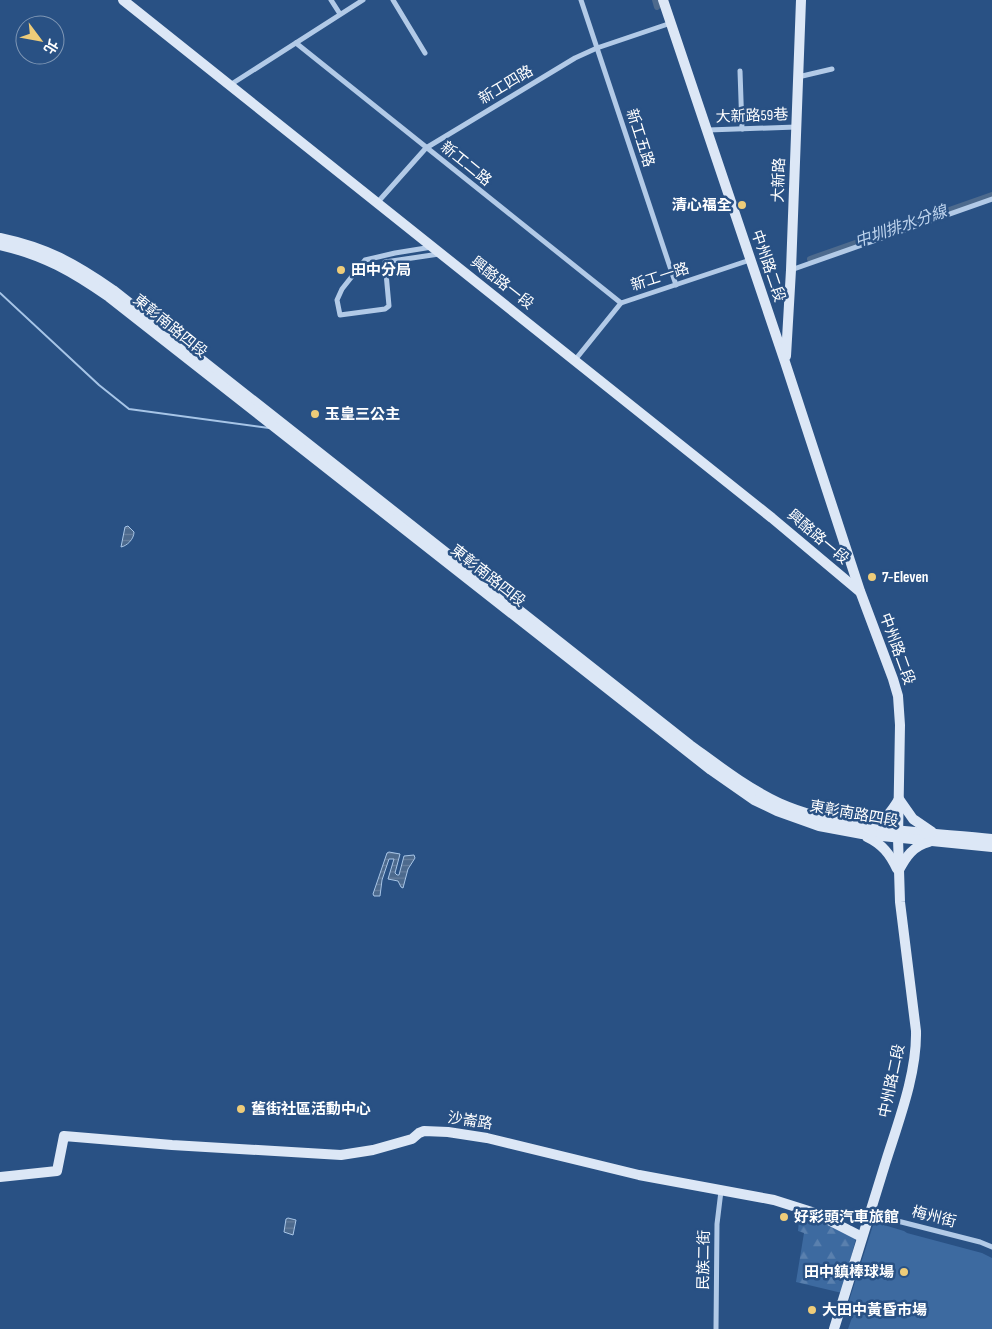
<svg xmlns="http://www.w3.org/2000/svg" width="992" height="1329" viewBox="0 0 992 1329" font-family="'Sofia Sans Condensed','Noto Sans TC',sans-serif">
  <defs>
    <pattern id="forest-firs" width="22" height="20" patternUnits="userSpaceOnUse" patternTransform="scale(1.25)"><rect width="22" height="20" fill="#3d6aa0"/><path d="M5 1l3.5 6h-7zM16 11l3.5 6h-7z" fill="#5a80ae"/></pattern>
    <pattern id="water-rules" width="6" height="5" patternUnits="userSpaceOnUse" patternTransform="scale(1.25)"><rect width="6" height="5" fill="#4d6a8d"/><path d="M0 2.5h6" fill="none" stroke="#68809e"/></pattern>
  </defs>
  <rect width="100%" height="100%" fill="#295184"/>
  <polygon fill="#3d6aa0" points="874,1222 904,1231 907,1233 982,1253 992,1258 992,1329 848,1329 855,1309 848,1304"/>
  <polygon fill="url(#forest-firs)" points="800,1211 856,1238 842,1293 796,1282 804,1233 798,1231"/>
  <g fill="url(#water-rules)" stroke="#a7c5e7">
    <path d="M 128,526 L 134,532 C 134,539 127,546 121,547 L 125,527 Z"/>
    <polygon points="389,852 400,854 395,873 397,875 399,875 404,856 414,855 415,858 408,869 403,888 401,887 398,881 388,879 394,859 389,859 382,880 380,896 374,896 373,894 387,853"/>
    <polygon points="288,1218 296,1220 293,1235 284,1232 286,1219"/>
  </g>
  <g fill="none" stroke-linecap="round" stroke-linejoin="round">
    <polyline stroke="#a7c5e7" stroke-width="2" points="0,293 99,385 129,409 269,428"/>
    <g stroke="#4d6a8d" stroke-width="6">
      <polyline points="655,0 657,7"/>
      <polyline points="810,259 992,195"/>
    </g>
    <g stroke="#b2cae7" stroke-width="5">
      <polyline points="331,0 340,14"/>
      <polyline points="393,0 425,53"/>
      <polyline points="581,0 676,285"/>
      <polyline points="296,43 621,303"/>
      <polyline points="740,71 742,129"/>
      <polyline points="798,77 832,69"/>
      <polyline points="230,85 363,0"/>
      <polyline points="708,130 796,127"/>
      <polyline points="377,203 426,148 575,58 597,48 671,23"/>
      <polyline points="432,247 395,253 365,260 342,289 337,300 340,315 385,309 389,306 385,262 439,254"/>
      <polyline points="791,270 992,199"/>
      <polyline points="575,360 621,303 750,260"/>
      <polyline points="870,1214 980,1242 992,1247"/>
      <polyline points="716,1329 717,1224 721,1191"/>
    </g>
    <g stroke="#dce7f6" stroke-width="10">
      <polyline points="123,0 772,518 859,591"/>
      <path d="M 663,0 L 785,362 L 860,591 L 893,679 L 898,696 L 900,725 L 898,838 L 900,902 L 916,1031 C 917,1073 899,1120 886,1161 C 869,1217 851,1273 834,1329"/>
      <path d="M 0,238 C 47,248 74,263 113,290 L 690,745 C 719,766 747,788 779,803 C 842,831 924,832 992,839"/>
      <path d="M 0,245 C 44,255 73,272 109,297 L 711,770 L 754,800 L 777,811 L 819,826 L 862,834 L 992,847"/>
      <polyline points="786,356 791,270 801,0"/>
      <path d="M 870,826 C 884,822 892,811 899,799 L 913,819 L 932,832"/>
      <path d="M 867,837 C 882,844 890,854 897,869"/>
      <path d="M 899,870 C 906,857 913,846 929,842"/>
      <polyline points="0,1177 57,1171 64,1136 172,1145 341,1155 373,1150 412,1139 419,1133 424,1131 448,1132 487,1138 639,1175 774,1200 815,1213 862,1237"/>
    </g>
  </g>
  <g fill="#eecc79" stroke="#295184" stroke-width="2">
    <circle cx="742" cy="205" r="5"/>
    <circle cx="341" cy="270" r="5"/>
    <circle cx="315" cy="414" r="5"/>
    <circle cx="872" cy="577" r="5"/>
    <circle cx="241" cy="1109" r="5"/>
    <circle cx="784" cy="1217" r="5"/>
    <circle cx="904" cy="1272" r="5"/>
    <circle cx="812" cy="1310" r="5"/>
  </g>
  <g text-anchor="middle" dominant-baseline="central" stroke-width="5" stroke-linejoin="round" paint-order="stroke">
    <g font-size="15" fill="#fff" stroke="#295184">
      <text transform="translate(506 85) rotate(-31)">新工四路</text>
      <text transform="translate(752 116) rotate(-2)">大新路59巷</text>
      <text transform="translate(640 138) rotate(72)">新工五路</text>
      <text transform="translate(466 164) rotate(39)">新工二路</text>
      <text transform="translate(779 180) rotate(-88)">大新路</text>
      <text transform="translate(768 266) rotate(71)">中州路二段</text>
      <text transform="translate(660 277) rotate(-18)">新工一路</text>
      <text transform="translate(502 283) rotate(38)">興酪路一段</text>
      <text transform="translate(170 326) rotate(39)">東彰南路四段</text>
      <text transform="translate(818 537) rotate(40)">興酪路一段</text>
      <text transform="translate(488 576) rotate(38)">東彰南路四段</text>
      <text transform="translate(897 649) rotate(70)">中州路二段</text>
      <text transform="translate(854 814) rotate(10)">東彰南路四段</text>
      <text transform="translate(892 1081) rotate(-78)">中州路二段</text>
      <text transform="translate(470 1121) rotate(9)">沙崙路</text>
      <text transform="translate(934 1217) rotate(14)">梅州街</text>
      <text transform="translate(704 1260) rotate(-89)">民族二街</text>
    </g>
    <g font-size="15" font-weight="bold" fill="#fff" stroke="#295184" text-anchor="start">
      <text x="732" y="205" text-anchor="end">清心福全</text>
      <text x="351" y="270">田中分局</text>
      <text x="325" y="414">玉皇三公主</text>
      <text x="882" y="577">7-Eleven</text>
      <text x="251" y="1109">舊街社區活動中心</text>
      <text x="794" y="1217">好彩頭汽車旅館</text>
      <text x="894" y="1272" text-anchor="end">田中鎮棒球場</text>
      <text x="822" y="1310">大田中黃昏市場</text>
    </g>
    <g font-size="16" font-style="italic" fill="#bed4ee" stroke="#295184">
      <text transform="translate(901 227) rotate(-19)">中圳排水分線</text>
    </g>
  </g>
  <g transform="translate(40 40) rotate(122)"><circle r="24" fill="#295184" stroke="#7f97b5"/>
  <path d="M0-4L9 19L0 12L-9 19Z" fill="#eecc79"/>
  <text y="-8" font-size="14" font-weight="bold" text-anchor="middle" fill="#ffffff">北</text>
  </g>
</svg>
